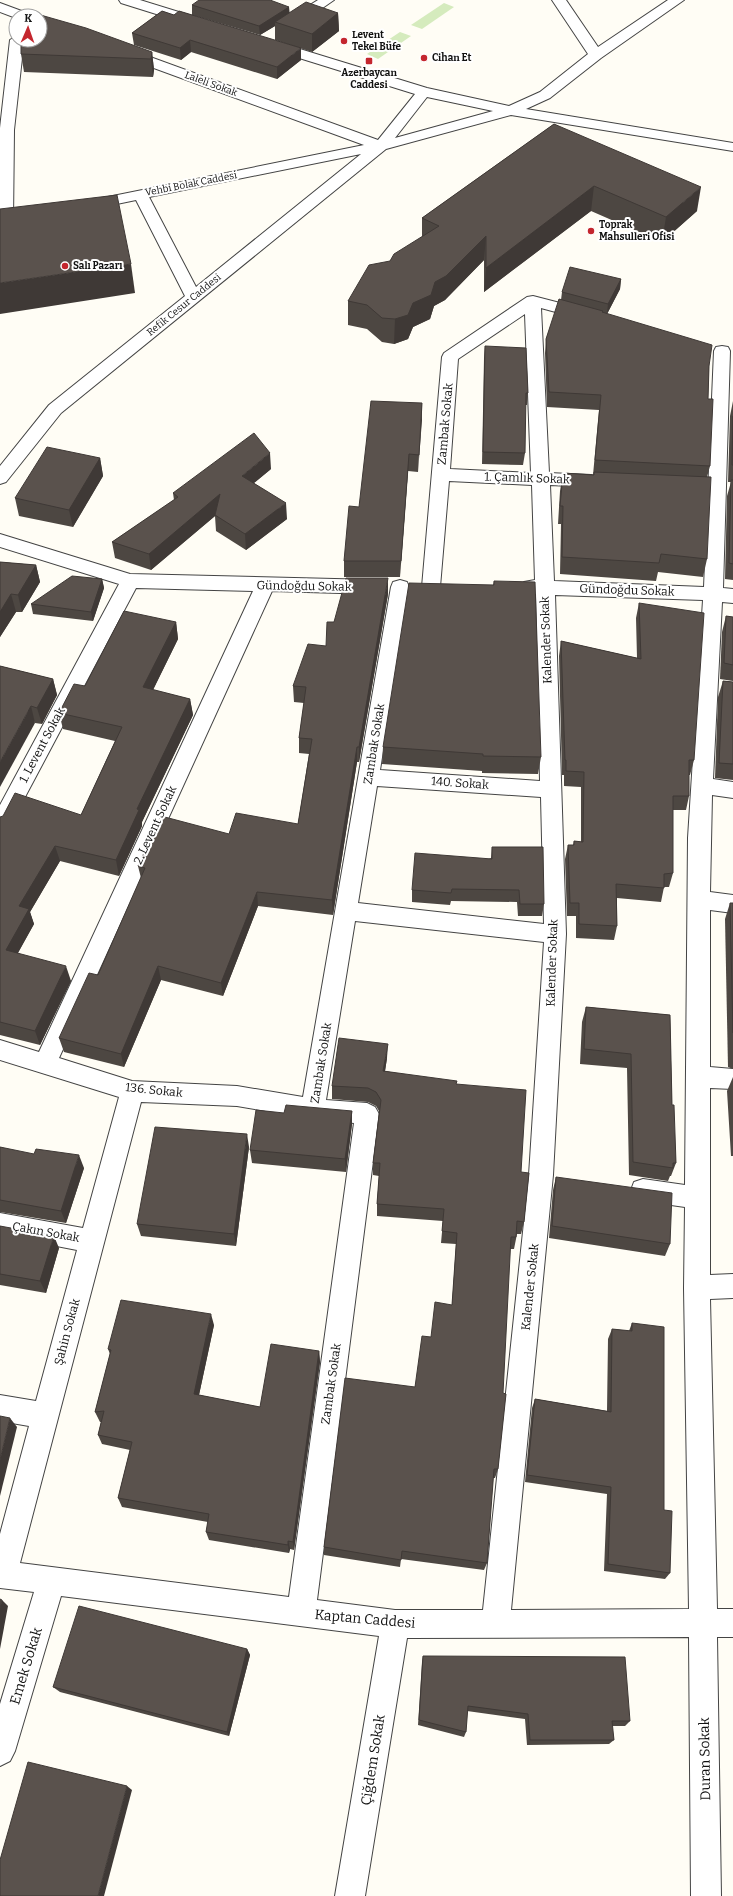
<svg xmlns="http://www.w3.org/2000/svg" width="733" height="1896" viewBox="0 0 733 1896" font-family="Bitter,serif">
  <rect width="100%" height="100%" fill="#fffdf5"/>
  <g fill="#d5ebbd">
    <polygon points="444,3 454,7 422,29 411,25"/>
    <polygon points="400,32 411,36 378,59 367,54"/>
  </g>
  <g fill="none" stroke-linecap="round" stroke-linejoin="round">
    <g stroke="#444" stroke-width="2">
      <g id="minor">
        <polygon points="119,0 140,0 195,17 197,20 195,23 185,23 121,3"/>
        <polygon points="318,0 334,0 298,25 288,25 286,22 288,19"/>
        <path d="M 552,0 L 566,0 L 598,47 L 668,0 L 684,0 L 601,58 L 550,98 L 526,109 L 733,143 L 733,151 L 511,115 L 386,149 L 61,413 L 6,482 L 0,484 L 0,466 L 49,405 L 185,296 L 136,200 L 88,210 L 83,208 L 80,205 L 83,202 L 364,145 L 121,56 L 119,53 L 121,50 L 131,50 L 378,140 L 415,94 L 267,48 L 265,45 L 267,42 L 277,42 L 427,88 L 509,106 L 540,92 L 588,54 ZM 427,97 L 493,111 L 395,138 ZM 361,154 L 196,287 L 149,197 Z"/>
        <polygon points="0,3 27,13 29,16 16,16 16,18 0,12"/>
        <polygon points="16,36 16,40 24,40 14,130 13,221 10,224 0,224 0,128 10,40"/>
        <path d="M 533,296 L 591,311 L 593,315 L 591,319 L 585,320 L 541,308 L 549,473 L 591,475 L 597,477 L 600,481 L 597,485 L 591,487 L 550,485 L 554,581 L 704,587 L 714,351 L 716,347 L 722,346 L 728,347 L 730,351 L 723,588 L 733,589 L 733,603 L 722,602 L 713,779 L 733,782 L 733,798 L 712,795 L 710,892 L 733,895 L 733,913 L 710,910 L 710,1067 L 733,1069 L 733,1089 L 710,1088 L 710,1275 L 733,1274 L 733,1298 L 710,1299 L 717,1609 L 733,1609 L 733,1637 L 717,1637 L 721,1896 L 691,1896 L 689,1637 L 407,1638 L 365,1896 L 335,1896 L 379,1636 L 61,1596 L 15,1751 L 10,1761 L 0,1766 L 0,1704 L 34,1592 L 0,1588 L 0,1534 L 29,1426 L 0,1421 L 0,1395 L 36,1401 L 77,1250 L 0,1235 L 0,1213 L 83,1228 L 119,1097 L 0,1060 L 0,1040 L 39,1052 L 253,591 L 136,588 L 7,831 L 0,833 L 0,805 L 119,584 L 0,547 L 0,534 L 130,574 L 375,580 L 382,582 L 384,587 L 382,592 L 375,594 L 272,591 L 59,1058 L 132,1081 L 237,1086 L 303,1097 L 391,587 L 393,582 L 400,580 L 407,582 L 409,587 L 380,770 L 540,781 L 536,594 L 524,592 L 522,587 L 524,582 L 535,580 L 532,485 L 449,481 L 440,587 L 438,592 L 431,594 L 424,592 L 422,587 L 442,357 L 444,353 L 527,297 ZM 525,314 L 531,473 L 450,469 L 458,359 ZM 555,595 L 703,600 L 688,838 L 685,1185 L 643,1179 L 634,1182 L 631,1190 L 634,1198 L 643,1201 L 685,1207 L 684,1288 L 689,1609 L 511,1610 L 553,1175 L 566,934 ZM 377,786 L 541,797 L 544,924 L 358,903 ZM 355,921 L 544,942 L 529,1175 L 483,1610 L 395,1610 L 317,1600 L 379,1114 L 375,1107 L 367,1103 L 326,1100 ZM 141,1102 L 237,1106 L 313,1119 L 354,1123 L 289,1597 L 20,1563 Z"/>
      </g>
    </g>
    <use href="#minor" fill="#fff" fill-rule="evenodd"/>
  </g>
  <g fill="#4d4742">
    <polygon points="192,5 289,7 289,13 338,13 339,31 312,52 275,40 275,26 260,35 192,15"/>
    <polygon points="162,11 301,60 277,79 191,52 181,60 134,45 132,33"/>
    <polygon points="152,52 154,70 153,77 24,72 21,54"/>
    <polygon points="554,124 697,211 662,242 591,211 484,292 484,260 445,300 434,306 430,319 413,327 408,339 394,344 382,342 367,329 348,325 348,301 390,261 422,237 422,218"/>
    <polygon points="621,279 620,289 607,314 709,366 708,399 710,466 707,477 707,559 703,577 658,572 656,581 560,574 561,524 558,524 560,491 563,473 594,475 593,475 599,410 547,407 545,353 546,339 561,300 562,292"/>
    <polygon points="485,346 528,393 527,405 525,405 525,453 523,465 482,464 484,358"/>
    <polygon points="733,401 733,580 725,579 727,496 731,482 728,482 730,416"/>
    <polygon points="422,403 418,472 408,471 400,577 344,577 344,561 359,507"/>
    <polygon points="100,458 103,476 73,527 19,516 15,498"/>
    <polygon points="271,469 254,483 287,519 246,550 216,531 215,516 151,570 115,558 112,542 174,500 173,493"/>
    <polygon points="0,562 36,565 40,582 22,612 16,612 0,637"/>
    <polygon points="102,579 104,588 93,621 33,614 31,604"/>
    <polygon points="494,581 541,757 538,774 482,773 482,771 382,764 383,747 493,585"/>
    <polygon points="388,594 359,762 357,762 333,915 258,906 223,996 161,980 124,1067 64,1052 59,1038 98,975 141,878 138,866 229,834 298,824 309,754 299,753 299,738 304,703 294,702 293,686 326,646 334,622"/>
    <polygon points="639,603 694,760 690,775 689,775 689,796 686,810 673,810 673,873 669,887 664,887 661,902 617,898 617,926 614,940 576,938 576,916 567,916 565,859 568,845 573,845 574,841 581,842 581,787 564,786 564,775 562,775 559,656 561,641 637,658 636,618"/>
    <polygon points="726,616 733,617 733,681 720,679 722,632"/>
    <polygon points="176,622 178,639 153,690 190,699 193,715 142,822 142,826 119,876 60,861 30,912 34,924 18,953 71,981 40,1045 0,1035 0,817 81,815 115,741 63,729 59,713 85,686"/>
    <polygon points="0,666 53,679 57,695 42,724 35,723"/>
    <polygon points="723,681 733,682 733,780 715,778 718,697"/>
    <polygon points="492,847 544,904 542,916 518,916 517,902 451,901 450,905 412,902 412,890 491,858"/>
    <polygon points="730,903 733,903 733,1069 728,1067 725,919"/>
    <polygon points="586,1007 670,1015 672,1105 676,1163 671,1176 670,1176 668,1181 629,1175 627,1068 580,1064 582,1022"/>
    <polygon points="387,1058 385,1071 457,1084 521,1172 524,1222 521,1234 517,1234 514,1249 510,1249 498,1469 495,1478 493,1478 487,1563 484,1570 401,1559 400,1567 324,1555 324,1547 415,1387 431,1337 452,1305 456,1244 441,1243 443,1221 377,1216 377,1204 379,1176 373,1175 373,1163 379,1111 376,1106 368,1102 332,1099 332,1086"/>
    <polygon points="733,1077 733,1163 733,1156 731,1156 727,1091"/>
    <polygon points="352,1111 352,1124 346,1172 252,1163 250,1150 284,1113"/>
    <polygon points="0,1147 84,1168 66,1223 0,1212"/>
    <polygon points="249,1147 236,1246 141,1236 137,1224"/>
    <polygon points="556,1177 670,1244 665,1256 549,1238 553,1190"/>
    <polygon points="0,1226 59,1248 46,1293 0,1285"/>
    <polygon points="632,1323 664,1510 670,1573 665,1579 604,1571 607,1494 525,1482 532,1408 535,1399 607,1411 608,1339 612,1329 629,1331"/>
    <polygon points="214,1325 199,1395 260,1407 319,1351 320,1362 294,1550 290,1549 289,1553 209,1540 206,1532 208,1522 122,1507 118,1498 130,1450 102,1444 98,1435 101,1422 100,1422 95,1412 110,1354 108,1349"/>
    <polygon points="247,1649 250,1655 229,1736 60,1692 53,1687"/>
    <polygon points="423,1656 630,1721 625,1726 612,1726 614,1740 609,1744 527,1745 525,1719 467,1711 466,1732 464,1737 418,1725 422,1662"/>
  </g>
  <g fill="#3f3936">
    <polygon points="289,7 290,16 275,22 275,26 260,35 259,26"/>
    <polygon points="338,13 339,31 312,52 312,34"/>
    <polygon points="190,40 191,52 181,60 180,48"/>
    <polygon points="301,48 301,60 277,79 277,67"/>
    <polygon points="152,52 154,70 153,77 151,59"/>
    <polygon points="594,186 591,211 484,292 486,268"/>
    <polygon points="701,187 697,211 662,242 666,217"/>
    <polygon points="486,236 484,260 445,300 434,306 430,319 413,327 408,339 394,344 395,319"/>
    <polygon points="131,264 135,293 0,314 0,283"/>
    <polygon points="621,279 620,289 607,314 608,304"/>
    <polygon points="422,403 422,420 418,472 419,455"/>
    <polygon points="270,453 271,469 243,492 242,476"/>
    <polygon points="409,454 408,471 400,577 401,561"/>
    <polygon points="100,458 103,476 73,527 69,510"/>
    <polygon points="220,494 215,516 151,570 149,554"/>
    <polygon points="286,503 287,519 246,550 245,534"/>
    <polygon points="36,565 40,582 22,612 18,595"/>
    <polygon points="388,578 388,594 359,762 359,747"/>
    <polygon points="102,579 104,588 93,621 91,612"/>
    <polygon points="11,594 16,612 0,637 0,612"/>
    <polygon points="176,622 178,639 146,704 143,687"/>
    <polygon points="53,679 57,695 42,724 37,708"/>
    <polygon points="190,699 193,715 142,822 142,826 119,876 116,860 137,809"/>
    <polygon points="31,706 35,723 0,787 0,762"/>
    <polygon points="357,747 357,762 333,915 332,900"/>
    <polygon points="55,846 60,861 30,912 34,924 11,965 6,950 19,906"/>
    <polygon points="257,892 258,906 223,996 221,983"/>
    <polygon points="66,966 71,981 40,1045 35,1031"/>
    <polygon points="158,966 161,980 124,1067 121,1054"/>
    <polygon points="388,1044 387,1058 383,1084 383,1071"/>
    <polygon points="352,1111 352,1124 346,1172 345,1159"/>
    <polygon points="247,1134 249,1147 236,1246 234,1234"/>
    <polygon points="79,1155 84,1168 66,1223 61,1211"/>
    <polygon points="54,1236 59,1248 46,1293 40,1281"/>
    <polygon points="211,1314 214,1325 197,1404 194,1394"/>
    <polygon points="319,1351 320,1362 294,1550 293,1542"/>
    <polygon points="10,1418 17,1427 0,1496 0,1460"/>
    <polygon points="288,1541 290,1549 289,1553 288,1545"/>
    <polygon points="2,1600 8,1606 0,1649 0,1608"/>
    <polygon points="247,1649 250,1655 229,1736 227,1732"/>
    <polygon points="127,1786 132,1790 104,1896 98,1896"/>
  </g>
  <g fill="#5a524d" stroke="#3f3936">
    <polygon points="199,0 270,0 289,7 259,26 192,5"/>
    <polygon points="306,2 338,13 312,34 275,22"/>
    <polygon points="162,11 174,15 179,11 301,48 277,67 190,40 180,48 132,33"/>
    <polygon points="37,14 86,28 152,52 151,59 21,54 21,40 40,40 40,16 35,16"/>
    <polygon points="554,124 701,187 666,217 594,186 486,268 486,236 446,276 435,282 431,295 413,303 408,315 395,319 382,318 367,305 348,301 369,265 390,261 394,254 439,226 422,218"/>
    <polygon points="117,195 131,264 0,283 0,209"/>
    <polygon points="570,267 621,279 608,304 562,292"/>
    <polygon points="559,299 603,311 602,312 712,345 709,366 708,399 713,399 710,466 595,460 601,395 549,392 546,339"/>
    <polygon points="485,346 526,348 528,393 526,393 525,453 483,452"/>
    <polygon points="371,401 422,403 419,455 409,454 401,561 344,561 349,506 359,507"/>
    <polygon points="733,416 733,465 732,465"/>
    <polygon points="254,433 270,453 242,476 286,503 245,534 215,515 220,494 149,554 112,542 178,497 173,493"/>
    <polygon points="47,447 100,458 69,510 15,498"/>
    <polygon points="594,472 711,477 707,559 661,554 659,563 562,557 563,506 560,506 563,473 594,475"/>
    <polygon points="731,480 733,480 733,564 729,563"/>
    <polygon points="0,562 36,565 18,595 11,594 0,612"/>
    <polygon points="72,576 102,579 91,612 31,604"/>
    <polygon points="346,578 388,578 359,747 357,747 332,900 257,892 221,983 158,966 121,1054 59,1038 89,973 98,975 145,868 138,866 161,816 229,834 236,813 298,824 312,739 299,738 306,687 293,686 308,644 326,646 327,622 334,622"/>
    <polygon points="494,581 535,582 541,757 483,756 483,754 383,747 409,583 494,585"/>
    <polygon points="639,603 704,613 694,760 689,760 689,796 673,796 673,873 664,874 664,888 616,884 617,926 579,924 579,903 570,903 568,845 574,845 574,841 583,842 584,772 566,771 566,760 565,760 561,641 641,659"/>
    <polygon points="124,611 176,622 143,687 190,699 137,809 139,810 116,860 55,846 19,906 29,909 6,950 66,966 35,1031 0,1022 0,817 3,816 15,793 81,815 122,727 59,713 74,684 85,686"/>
    <polygon points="726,616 733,617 733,665 724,663"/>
    <polygon points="0,666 53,679 37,708 31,706 0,762"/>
    <polygon points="723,681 733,682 733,764 719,763"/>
    <polygon points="492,847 543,847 544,904 520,904 519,890 452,889 451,893 412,890 415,853 492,859"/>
    <polygon points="730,903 733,903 733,1033"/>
    <polygon points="586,1007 670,1015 672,1105 674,1105 676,1163 673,1163 673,1168 633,1162 631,1054 584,1049"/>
    <polygon points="339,1038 388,1044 383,1071 457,1081 456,1084 526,1090 521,1172 529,1173 524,1222 517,1221 516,1237 511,1237 503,1393 506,1394 498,1469 494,1469 487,1563 402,1551 401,1560 324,1547 345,1378 415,1387 422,1336 431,1337 435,1302 452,1305 457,1233 442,1231 444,1209 377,1204 380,1163 373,1163 381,1100 376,1092 368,1088 332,1086"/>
    <polygon points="286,1105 352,1111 345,1159 250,1150 256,1110 284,1113"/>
    <polygon points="155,1127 247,1134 234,1234 137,1224"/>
    <polygon points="0,1147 34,1154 36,1149 79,1155 61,1211 0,1200"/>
    <polygon points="556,1177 672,1193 670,1244 552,1226"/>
    <polygon points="0,1226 54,1236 40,1281 0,1274"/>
    <polygon points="121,1300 211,1314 194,1394 260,1407 271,1344 319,1351 293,1542 288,1541 288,1545 206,1532 209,1514 118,1498 132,1442 98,1435 104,1411 95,1412 111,1350 108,1349"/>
    <polygon points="632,1323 664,1327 664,1510 672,1511 670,1573 608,1564 611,1487 527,1475 535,1399 611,1412 612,1329 632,1331"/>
    <polygon points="0,1416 10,1418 0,1460"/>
    <polygon points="0,1599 2,1600 0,1608"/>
    <polygon points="79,1606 247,1649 227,1732 53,1687"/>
    <polygon points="423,1656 625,1657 630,1721 612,1721 614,1740 530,1740 528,1714 468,1706 466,1732 419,1720"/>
    <polygon points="28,1762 127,1786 98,1896 0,1896 0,1860"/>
  </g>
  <g fill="#c4262e" stroke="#fff" stroke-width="1.5">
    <circle cx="344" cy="41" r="4"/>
    <circle cx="424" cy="58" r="4"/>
    <rect x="365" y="57" width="8" height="8" rx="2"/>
    <circle cx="591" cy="231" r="4"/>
    <circle cx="65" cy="266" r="4"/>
  </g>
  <g text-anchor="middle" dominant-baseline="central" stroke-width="4" stroke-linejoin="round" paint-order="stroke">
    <g font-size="10" font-weight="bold" fill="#111" stroke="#fff" text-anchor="start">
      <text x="352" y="35">Levent<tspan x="352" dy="12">Tekel Büfe</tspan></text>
      <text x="432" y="58">Cihan Et</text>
      <text x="369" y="73" text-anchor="middle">Azerbaycan<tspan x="369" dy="12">Caddesi</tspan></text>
      <text x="599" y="225">Toprak<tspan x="599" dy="12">Mahsulleri Ofisi</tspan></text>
      <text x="73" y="266">Salı Pazarı</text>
    </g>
    <g font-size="10" fill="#111" stroke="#fff">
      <text transform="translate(211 84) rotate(20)">Laleli Sokak</text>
      <text transform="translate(191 184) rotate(-11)">Vehbi Bolak Caddesi</text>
      <text transform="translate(184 305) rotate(-39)">Refik Cesur Caddesi</text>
    </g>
    <g font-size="12" fill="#111" stroke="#fff">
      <text transform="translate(445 424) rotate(-85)">Zambak Sokak</text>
      <text transform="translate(527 478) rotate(2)">1. Çamlık Sokak</text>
      <text transform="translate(304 586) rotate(1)">Gündoğdu Sokak</text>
      <text transform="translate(627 590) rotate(2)">Gündoğdu Sokak</text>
      <text transform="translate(546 640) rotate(-92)">Kalender Sokak</text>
      <text transform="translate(374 744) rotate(-81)">Zambak Sokak</text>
      <text transform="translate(42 745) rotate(-62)">1. Levent Sokak</text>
      <text transform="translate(460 783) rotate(4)">140. Sokak</text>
      <text transform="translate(155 825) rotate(-65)">2. Levent Sokak</text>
      <text transform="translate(552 963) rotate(-88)">Kalender Sokak</text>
      <text transform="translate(321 1063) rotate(-81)">Zambak Sokak</text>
      <text transform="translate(154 1090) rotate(6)">136. Sokak</text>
      <text transform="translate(46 1232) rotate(10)">Çakın Sokak</text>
      <text transform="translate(530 1287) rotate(-84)">Kalender Sokak</text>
      <text transform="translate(67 1332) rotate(-75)">Şahin Sokak</text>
      <text transform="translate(331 1384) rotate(-82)">Zambak Sokak</text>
    </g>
    <g font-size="14" fill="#111" stroke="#fff">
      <text transform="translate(365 1619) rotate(5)">Kaptan Caddesi</text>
      <text transform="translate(26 1666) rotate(-73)">Emek Sokak</text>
      <text transform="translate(705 1759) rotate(-91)">Duran Sokak</text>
      <text transform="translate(373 1760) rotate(-81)">Çiğdem Sokak</text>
    </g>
  </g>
  <g transform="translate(28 28) rotate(2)"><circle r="19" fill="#ffffff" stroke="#a0a0a0"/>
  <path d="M0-3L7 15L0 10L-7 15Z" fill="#c4262e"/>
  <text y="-6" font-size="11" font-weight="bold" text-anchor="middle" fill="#111111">K</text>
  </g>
</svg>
